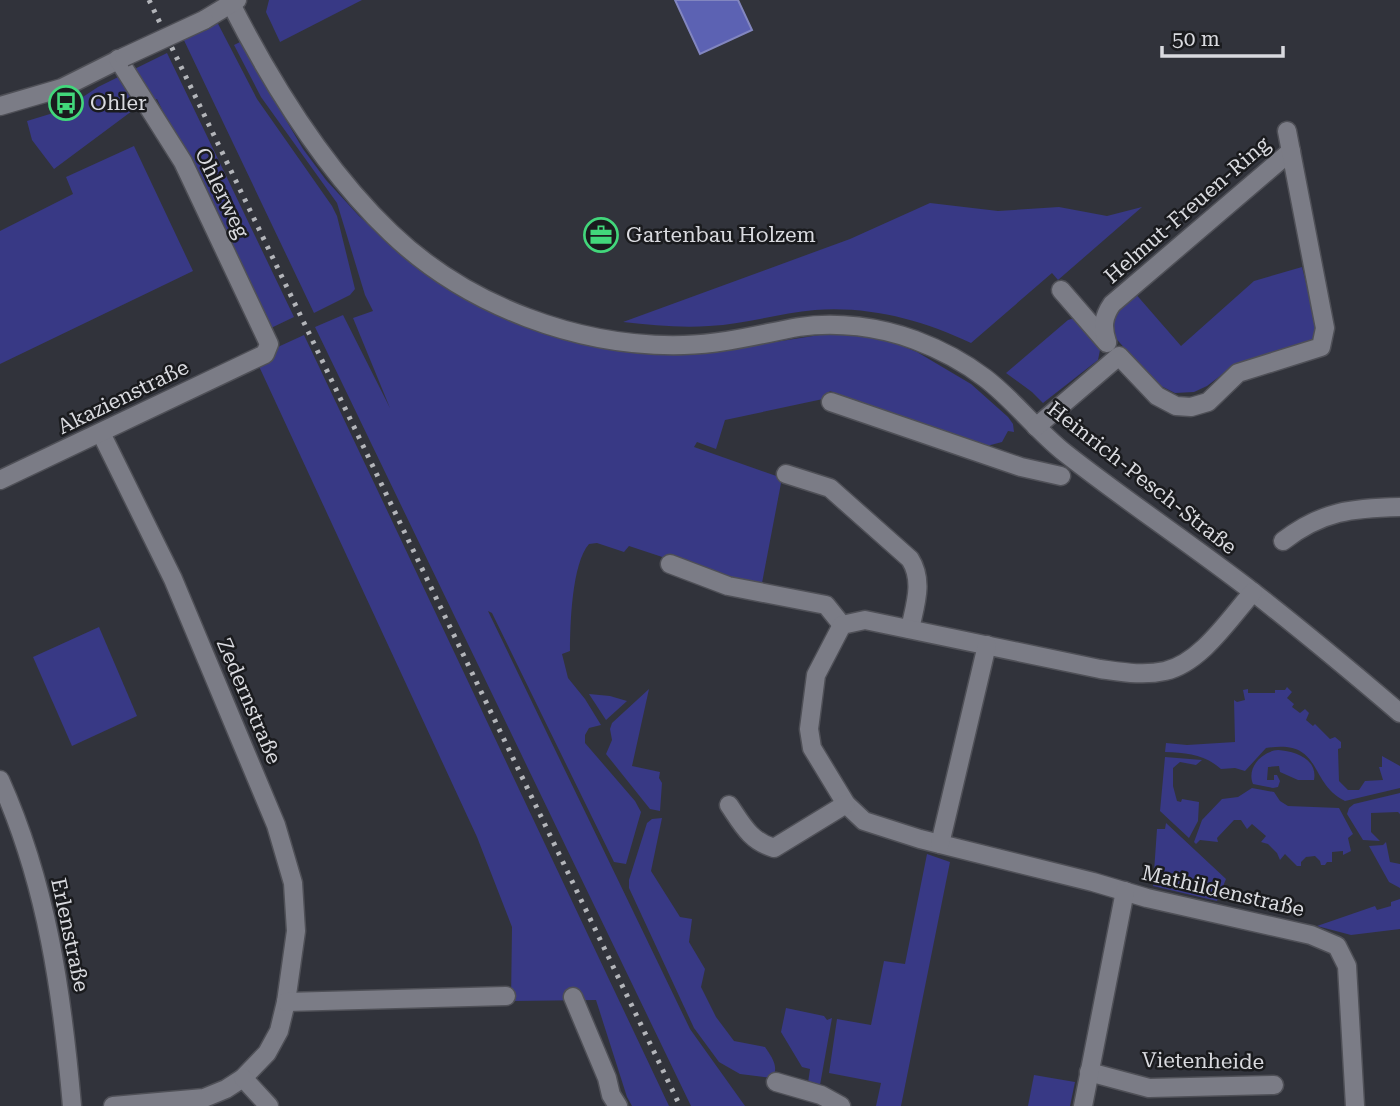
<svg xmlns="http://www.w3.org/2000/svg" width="1400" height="1106" viewBox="0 0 1400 1106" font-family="'Roboto Serif',serif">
  <rect width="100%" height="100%" fill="#31333b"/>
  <g fill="#383985">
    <polygon points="269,0 362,0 280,42 266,12"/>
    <polygon points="215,18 257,99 332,206 337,216 355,289 350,295 314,313 181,34"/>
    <path d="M 240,42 L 303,149 L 326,180 L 359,216 L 400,252 L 486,309 L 716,351 L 826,334 L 849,334 L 884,339 L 917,352 L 971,384 L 1008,417 L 1013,424 L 1014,432 L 1008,431 L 1002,442 L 987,446 L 830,391 L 823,399 L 725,420 L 716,449 L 697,442 L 694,447 L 782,478 L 762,583 L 753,587 L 629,546 L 624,552 L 597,543 L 589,544 C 572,563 570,624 570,651 L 562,654 L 568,678 L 585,699 L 601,725 L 589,728 L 585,735 L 585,743 L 635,801 L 641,812 L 626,864 L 614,862 L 492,613 L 488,611 L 690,1029 L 745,1106 L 691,1106 L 315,327 L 343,315 L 390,408 L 353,318 L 373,311 L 365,295 L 337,203 L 261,97 L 234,45 Z"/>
    <polygon points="167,53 294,317 271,328 257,309 157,99 132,111 54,169 32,140 27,121 63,110 98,87"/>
    <polygon points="134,146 193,271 0,364 0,231 73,194 66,177"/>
    <path d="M 930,203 L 998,211 L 1059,207 L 1107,216 L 1142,207 L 1058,280 L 1052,273 L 971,343 C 922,320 870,306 815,310 C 780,313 746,324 709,326 C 680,328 652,325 623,322 L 850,239 Z"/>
    <polygon points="1302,267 1317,327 1314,341 1228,370 1207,386 1194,392 1175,393 1155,383 1113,335 1111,313 1134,292 1181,346 1254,281"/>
    <polygon points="1078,317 1101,345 1098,360 1043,403 1032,392 1006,373 1068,320"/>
    <polygon points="304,335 669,1106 632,1106 627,1097 596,1000 511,1001 512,927 477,837 257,362 280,346"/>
    <polygon points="99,627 137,716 72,746 33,657"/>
    <path d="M 1287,687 L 1292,692 L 1287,698 L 1294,704 L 1292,707 L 1300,713 L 1305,709 L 1309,713 L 1306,720 L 1313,726 L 1315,724 L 1330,739 L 1335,737 L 1341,742 L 1341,748 L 1338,749 L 1339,781 L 1348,790 L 1359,790 L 1365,781 L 1383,780 L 1379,767 L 1382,767 L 1382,756 L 1400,766 L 1400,788 L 1345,801 C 1307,782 1324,739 1266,748 L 1245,771 L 1235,768 L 1221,769 C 1204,754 1187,753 1165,752 L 1166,743 L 1187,745 L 1235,742 L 1234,700 L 1237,702 L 1245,700 L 1243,690 L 1248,689 L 1248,693 L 1275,693 L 1275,690 L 1285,690 Z"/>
    <polygon points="649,689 632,766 660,772 659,778 662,783 660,811 650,809 606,754 612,740 610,729 612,723"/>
    <polygon points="589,694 610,696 627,701 606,720"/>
    <path d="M 1278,750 C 1295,751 1318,759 1314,780 L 1298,780 L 1280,772 L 1279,766 L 1268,767 L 1267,780 L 1274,780 L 1274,775 L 1277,775 L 1280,781 L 1278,787 L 1273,788 L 1253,784 C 1246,767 1263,751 1278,750 Z"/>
    <polygon points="1165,757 1202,760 1196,765 1180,762 1173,768 1173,786 1177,801 1181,802 1182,799 1199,802 1198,821 1189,838 1160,811"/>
    <polygon points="1252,788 1274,792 1280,801 1288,806 1339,808 1353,834 1348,838 1351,851 1343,855 1343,851 1332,852 1332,862 1327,862 1325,865 1321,865 1320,861 1315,856 1306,857 1301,862 1301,866 1297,866 1285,854 1280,860 1277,853 1268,844 1261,842 1266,836 1252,824 1247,829 1241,820 1234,820 1217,838 1218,842 1200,840 1196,844 1194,842 1202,820 1222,799 1238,797"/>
    <polygon points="1400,793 1400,814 1398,812 1371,813 1371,832 1380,841 1363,840 1347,814 1349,808 1354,804"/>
    <path d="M 662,818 L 651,871 L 680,917 L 692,919 L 689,942 L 705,969 L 701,987 L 716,1017 L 734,1041 L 765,1047 C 771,1056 780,1067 772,1078 L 740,1074 L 719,1062 L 694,1028 L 629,888 L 629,880 L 647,823 L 652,819 Z"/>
    <polygon points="1166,823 1226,879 1217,901 1153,886 1157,829 1165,829"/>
    <polygon points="1386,842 1390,862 1400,864 1400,888 1389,882 1369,846 1383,845"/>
    <polygon points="927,854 950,862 901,1106 876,1106 881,1083 829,1073 837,1019 871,1025 884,961 905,964"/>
    <polygon points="1400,899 1400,929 1351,935 1317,926 1375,906 1377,910 1391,906 1391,902"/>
    <polygon points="786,1008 824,1016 827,1020 832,1018 820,1085 808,1083 810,1069 802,1067 781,1032"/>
    <polygon points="1034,1075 1075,1082 1070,1106 1028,1106"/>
  </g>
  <polygon fill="#5c62b3" stroke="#8286c0" stroke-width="2" points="675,0 738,0 752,30 700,54"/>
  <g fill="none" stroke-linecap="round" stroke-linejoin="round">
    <g stroke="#4f5057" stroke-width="21">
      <g id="minor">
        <path d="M 229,0 C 270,81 325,170 391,233 C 467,306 580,348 684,345 C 725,344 760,334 799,327 C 837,321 880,327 915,340 C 939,349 964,362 985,378 C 1014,400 1036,430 1065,453 C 1126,501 1191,544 1253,592 C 1303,631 1352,672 1400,713"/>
        <polyline points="204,20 237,0"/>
        <polyline points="0,106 62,88 124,57"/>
        <polyline points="1061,290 1107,343"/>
        <path d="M 1107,342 C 1102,327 1103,317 1112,304 L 1291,151"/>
        <polyline points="831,402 1021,467 1061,476"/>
        <polyline points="1036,427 1119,356 1157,396 1176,406 1191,407 1208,402 1238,373 1321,347 1325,328 1287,131"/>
        <polyline points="101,433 173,579 276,825 293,883 296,931 286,1002 279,1031 267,1053 243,1078 226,1089 204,1098 113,1106"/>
        <path d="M 786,474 L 830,488 L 910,559 C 924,581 915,605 910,629"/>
        <polyline points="0,480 265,354 269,344 183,162 118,59"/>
        <path d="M 1283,541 C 1322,511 1352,508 1400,507"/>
        <polyline points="670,564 728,586 826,605 842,625"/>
        <path d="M 1253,592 C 1230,618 1201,663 1165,671 C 1143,676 1122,672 1100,669 L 865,620 L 842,625 L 816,675 L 809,729 L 812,748 L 846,804 L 864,821 L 920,839 L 1093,882 L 1147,898 L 1311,935 L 1337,946 L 1347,966 L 1355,1106"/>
        <path d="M 0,780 C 47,885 62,992 72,1106"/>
        <path d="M 729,805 C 742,824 750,841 774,848 L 846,804"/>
        <polyline points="940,844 987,645"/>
        <polyline points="573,997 607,1078 611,1095 618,1106"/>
        <polyline points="286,1002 506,996"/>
        <polyline points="1089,1072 1149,1088 1274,1085"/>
        <polyline points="243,1078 269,1106"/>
        <polyline points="776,1082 821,1095 841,1106"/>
        <polyline points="1083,1106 1125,891"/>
      </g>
    </g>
    <use href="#minor" stroke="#7b7c86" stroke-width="18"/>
    <polyline stroke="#b3b5ba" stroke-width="5" stroke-dasharray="3.5 7" stroke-linecap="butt" points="149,0 680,1106"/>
    <g stroke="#4f5057" stroke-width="21" stroke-linecap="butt">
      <polyline id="minor-bridge" points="124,57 204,20"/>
    </g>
    <use href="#minor-bridge" stroke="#7b7c86" stroke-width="18"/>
  </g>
  <defs>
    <g id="bus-ring" transform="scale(1.75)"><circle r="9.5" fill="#1a1b1e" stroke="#42d77b" stroke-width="1.5"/><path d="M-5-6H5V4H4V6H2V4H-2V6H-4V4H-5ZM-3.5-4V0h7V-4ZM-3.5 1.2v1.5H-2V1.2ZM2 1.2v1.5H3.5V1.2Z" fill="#42d77b"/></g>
    <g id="office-ring" transform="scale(1.75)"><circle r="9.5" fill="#1a1b1e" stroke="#42d77b" stroke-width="1.5"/><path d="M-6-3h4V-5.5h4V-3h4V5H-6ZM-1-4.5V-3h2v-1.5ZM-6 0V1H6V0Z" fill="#42d77b"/></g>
  </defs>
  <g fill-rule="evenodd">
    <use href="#bus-ring" x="66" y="103"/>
    <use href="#office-ring" x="601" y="235"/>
  </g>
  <g text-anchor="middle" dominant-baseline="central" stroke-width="5" stroke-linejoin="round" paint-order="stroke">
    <g font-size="21" fill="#d9dadf" stroke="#1a1b1e" text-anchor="start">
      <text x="90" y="103">Ohler</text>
      <text x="626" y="235">Gartenbau Holzem</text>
    </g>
    <g font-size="21" fill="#d9dadf" stroke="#1a1b1e">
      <text transform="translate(222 193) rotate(64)">Ohlerweg</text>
      <text transform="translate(1187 210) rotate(-41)">Helmut-Freuen-Ring</text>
      <text transform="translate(123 397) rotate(-26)">Akazienstraße</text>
      <text transform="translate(1142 478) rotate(38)">Heinrich-Pesch-Straße</text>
      <text transform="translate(249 701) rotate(67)">Zedernstraße</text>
      <text transform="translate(1223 891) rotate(13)">Mathildenstraße</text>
      <text transform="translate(70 935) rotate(78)">Erlenstraße</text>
      <text transform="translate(1203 1061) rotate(1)">Vietenheide</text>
    </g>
  </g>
  <path d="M1162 46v10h121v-10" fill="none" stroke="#d9dadf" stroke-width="3.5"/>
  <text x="1172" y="46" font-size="21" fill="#d9dadf" stroke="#1a1b1e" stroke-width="5" paint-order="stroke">50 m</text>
</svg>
